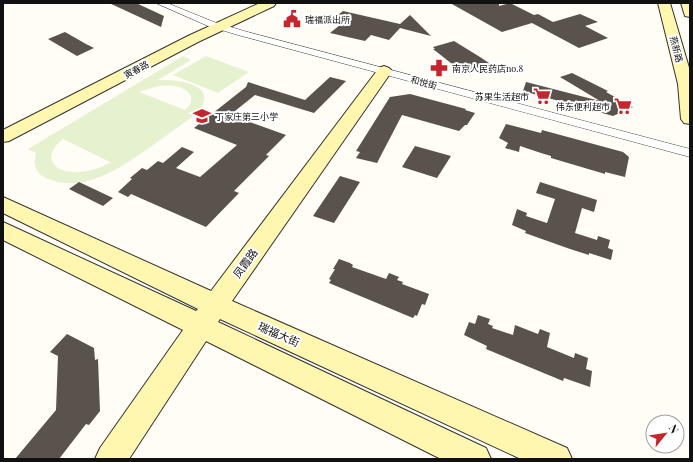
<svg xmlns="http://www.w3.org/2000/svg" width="693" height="462" viewBox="0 0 693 462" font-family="'Playfair Display','Noto Sans SC',serif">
  <rect width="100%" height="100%" fill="#fffdf5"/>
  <g fill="#e6f2cf" fill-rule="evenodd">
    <path d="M 183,56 L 191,60 L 158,80 C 179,79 223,85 196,114 C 183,124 169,133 156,143 C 126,164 85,196 46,178 C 35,173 33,164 36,153 L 28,149 ZM 158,86 C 169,85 184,84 191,96 C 192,102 190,106 185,110 L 139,92 ZM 63,139 L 110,162 L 111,162 C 99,169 85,173 72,172 C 48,170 45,153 63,139 Z"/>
    <polygon points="206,56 249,72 218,93 173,75"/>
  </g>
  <g fill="#5a524d">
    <polygon points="109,3 136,3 164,16 161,27"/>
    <polygon points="450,3 499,3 499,6 510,3 534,15 538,14 553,22 580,14 598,22 585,26 608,38 579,48 532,23 502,32"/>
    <polygon points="343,11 400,24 410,15 431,36 400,28 389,40 371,35 365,41 330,33 340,25 329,22"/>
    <polygon points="65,32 86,44 94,48 77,56 48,39"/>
    <polygon points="454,41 480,57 492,65 467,73 463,71 461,71 433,49 435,49 433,47"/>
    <polygon points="572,73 608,91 606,92 633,107 613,116 523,91 526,82 600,101 560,77"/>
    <polygon points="330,77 346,81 314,113 255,95 230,115 286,135 266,155 269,156 234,191 239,193 206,227 131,194 128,197 118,192 132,179 130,178 142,168 147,170 158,161 163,163 182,147 194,152 176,168 200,177 237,145 194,128 246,87 248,82 305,100"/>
    <polygon points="410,94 466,109 465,110 475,113 467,125 465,125 459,131 402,115 377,163 356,158 360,152 356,151 390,97"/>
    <polygon points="506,124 541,133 542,130 623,152 629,157 625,177 605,172 605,174 551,158 551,156 541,153 520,146 519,152 505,148 508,143 499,138"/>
    <polygon points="415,146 451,156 437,178 402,167"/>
    <polygon points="340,176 360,182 334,223 313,216"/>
    <polygon points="79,182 113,198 103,206 69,189"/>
    <polygon points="540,182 597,200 594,212 582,208 575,233 597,240 598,236 610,240 608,248 613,250 611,260 589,253 589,255 570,249 525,233 526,231 512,225 517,209 527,213 526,216 547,223 555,199 536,193"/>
    <polygon points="339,259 350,263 353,265 352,267 386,279 389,273 399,277 397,280 403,282 402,284 429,294 425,305 422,304 417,316 415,315 413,318 329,283 331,280 329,279 335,269 333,269"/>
    <polygon points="478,315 490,319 488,324 493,326 492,328 513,335 515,325 538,334 540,329 550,333 547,347 574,358 575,353 588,358 586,369 592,371 590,387 564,378 563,381 486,349 487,346 464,335 469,322 475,324"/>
    <polygon points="67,334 94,348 95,360 98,359 100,411 89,425 86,424 59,459 15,459 56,410 58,356 50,352"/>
  </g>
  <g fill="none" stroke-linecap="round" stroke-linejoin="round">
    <g stroke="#444" stroke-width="1">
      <polygon id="street" points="156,3 167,3 214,22 244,31 690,149 690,157 238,35 208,26"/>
    </g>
    <g stroke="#333" stroke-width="2">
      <g id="secondary">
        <polygon points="260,3 276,3 274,6 198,42 9,141 3,142 3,130 188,36"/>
        <polygon points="658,3 670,3 690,71 690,124 684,123 681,119 678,84"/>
        <polygon points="681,3 690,3 690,17 685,16"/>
        <polygon points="384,66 389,68 392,71 232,301 567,448 572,459 521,459 220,319 218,322 486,448 491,459 441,459 206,341 129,459 95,459 100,448 183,330 3,240 3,222 196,311 198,309 3,213 3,197 211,291 379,68"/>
      </g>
    </g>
    <use href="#street" fill="#fff" fill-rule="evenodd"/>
    <use href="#secondary" fill="#fff6b0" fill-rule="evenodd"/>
  </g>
  <defs>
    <g id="civic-bare" transform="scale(1.38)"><path d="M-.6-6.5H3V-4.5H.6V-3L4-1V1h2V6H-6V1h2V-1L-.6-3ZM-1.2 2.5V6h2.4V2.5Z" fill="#c4262e" stroke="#fff" stroke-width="2.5" paint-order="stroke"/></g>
    <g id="pharmacy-bare" transform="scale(1.38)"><path d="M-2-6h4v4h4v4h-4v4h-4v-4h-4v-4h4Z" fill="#c4262e" stroke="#fff" stroke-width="2.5" paint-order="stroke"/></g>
    <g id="supermarket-bare" transform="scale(1.38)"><path d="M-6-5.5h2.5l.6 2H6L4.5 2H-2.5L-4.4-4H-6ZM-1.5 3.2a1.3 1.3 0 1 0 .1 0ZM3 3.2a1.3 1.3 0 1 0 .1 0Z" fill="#c4262e" stroke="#fff" stroke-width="2.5" paint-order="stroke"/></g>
    <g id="school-bare" transform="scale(1.38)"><path d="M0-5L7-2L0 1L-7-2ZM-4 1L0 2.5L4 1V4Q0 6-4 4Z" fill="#c4262e" stroke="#fff" stroke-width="2.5" paint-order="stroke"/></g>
  </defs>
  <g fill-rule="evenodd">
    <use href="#civic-bare" x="292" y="19"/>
    <use href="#pharmacy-bare" x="439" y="68"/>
    <use href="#supermarket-bare" x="542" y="96"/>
    <use href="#supermarket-bare" x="623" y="106"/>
    <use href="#school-bare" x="202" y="116"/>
  </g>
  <g text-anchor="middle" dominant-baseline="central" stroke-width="4" stroke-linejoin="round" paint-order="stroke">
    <g font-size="9" fill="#111" stroke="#fff" text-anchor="start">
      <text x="305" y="19">瑞福派出所</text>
      <text x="452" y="68">南京人民药店no.8</text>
      <text x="529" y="96" text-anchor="end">苏果生活超市</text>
      <text x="610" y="106" text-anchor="end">伟东便利超市</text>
      <text x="215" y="116">丁家庄第三小学</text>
    </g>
    <g font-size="9" fill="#111" stroke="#fff">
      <text transform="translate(677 49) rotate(75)">燕新路</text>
      <text transform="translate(136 69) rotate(-28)">寅春路</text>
      <text transform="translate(424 82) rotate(15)">和悦街</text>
    </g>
    <g font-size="11" fill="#111" stroke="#fff">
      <text transform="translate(245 263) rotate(-54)">凤霞路</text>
      <text transform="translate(279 334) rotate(24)">瑞福大街</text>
    </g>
  </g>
  <rect width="693" height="462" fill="none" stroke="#111111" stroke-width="8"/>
  <g transform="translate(665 434) rotate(60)"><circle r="19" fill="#ffffff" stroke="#a0a0a0"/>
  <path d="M0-3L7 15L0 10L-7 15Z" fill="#c4262e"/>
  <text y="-6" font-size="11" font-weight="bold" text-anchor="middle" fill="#111111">N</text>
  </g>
</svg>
